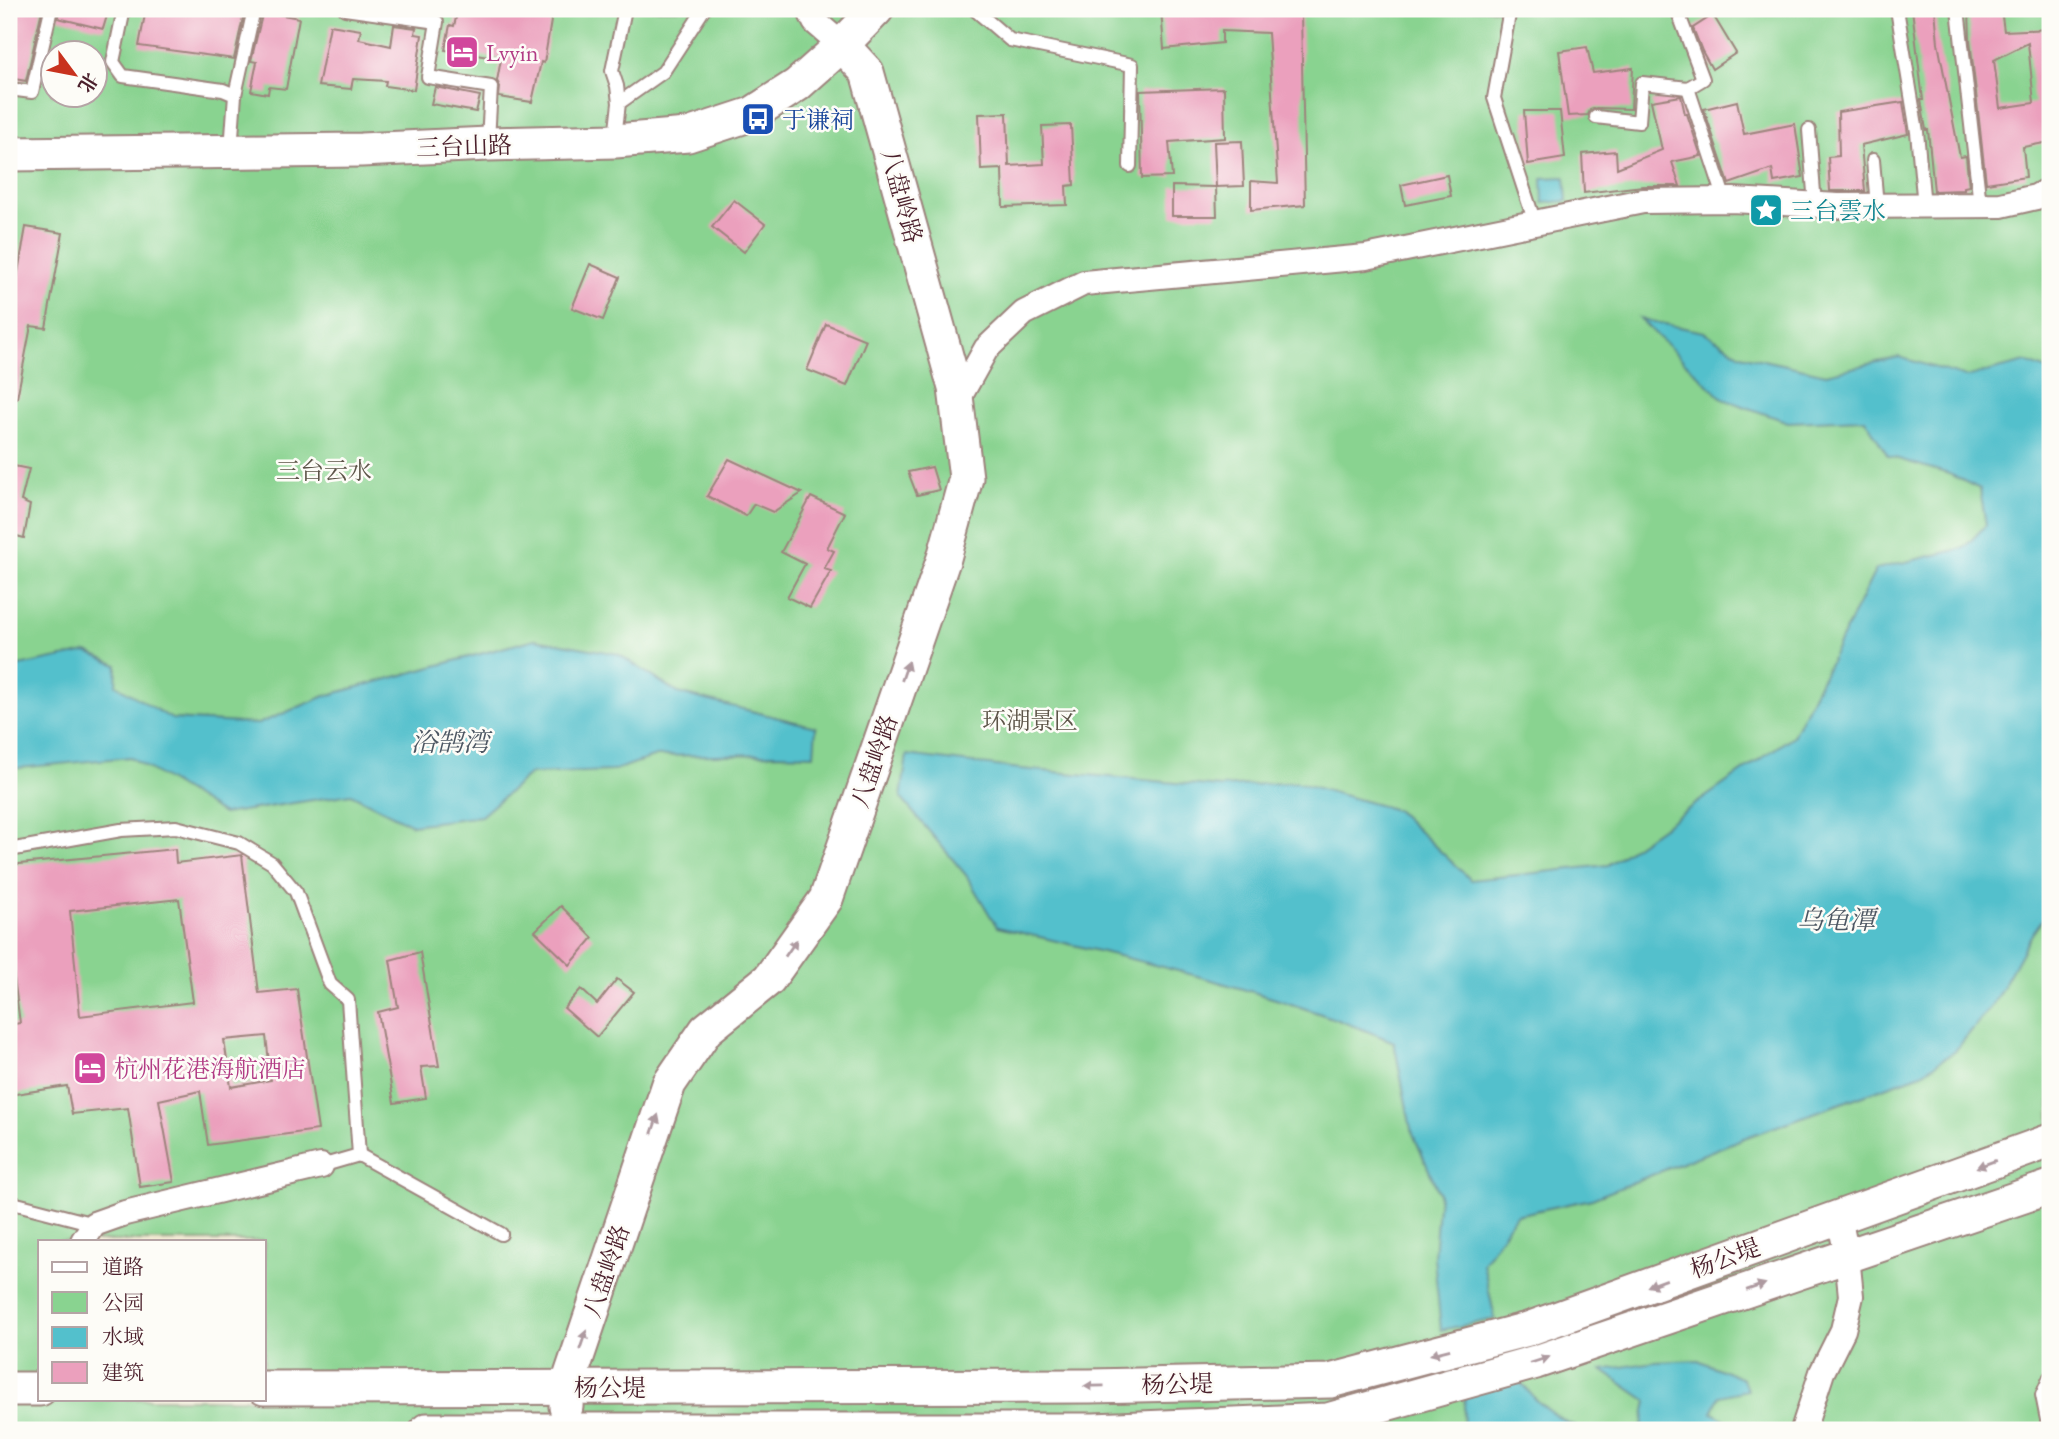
<svg xmlns="http://www.w3.org/2000/svg" width="2059" height="1439" viewBox="0 0 2059 1439" font-family="'EB Garamond','Noto Serif SC',serif">
  <rect width="100%" height="100%" fill="#fdfcf7"/>
  <filter id="ink" filterUnits="userSpaceOnUse"><feTurbulence type="fractalNoise" baseFrequency=".0143" numOctaves="2"/><feDisplacementMap in="SourceGraphic" scale="14" xChannelSelector="R" yChannelSelector="G"/><feConvolveMatrix kernelMatrix="1 2 1 2 8 2 1 2 1" color-interpolation-filters="sRGB"/></filter>
  <filter id="wash" filterUnits="userSpaceOnUse"><feTurbulence type="fractalNoise" baseFrequency=".00686" numOctaves="4" result="noise"/><feDisplacementMap in="SourceGraphic" scale="28" xChannelSelector="R" yChannelSelector="G"/><feGaussianBlur stdDeviation="1.57" result="paint"/><feColorMatrix in="noise" values="0 0 0 0 0 0 0 0 0 0 0 0 0 0 0 0 0 1.4 0 .05"/><feComposite in="paint" operator="in"/></filter>
  <g filter="url(#wash)">
    <rect width="100%" height="100%" fill="#f0e8cf"/>
    <path fill="#89d390" stroke="#6a795e" stroke-width="2" fill-rule="evenodd" d="M 9,9 L 2050,9 L 2050,1430 L 9,1430 ZM 52,52 L 94,52 L 94,94 L 52,94 ZM 40,1241 L 264,1241 L 264,1399 L 40,1399 Z"/>
    <g fill="#53c0cc" stroke="#4e707c" stroke-width="2">
      <polygon points="1565,177 1567,201 1543,203 1542,178"/>
      <path d="M 1640,319 L 1704,332 L 1741,355 L 1826,374 L 1899,357 L 1966,377 L 2026,362 L 2050,371 L 2050,909 L 2032,934 L 1993,1004 L 1955,1051 L 1919,1075 L 1744,1138 L 1592,1199 L 1516,1215 L 1483,1263 L 1495,1319 L 1441,1330 L 1434,1257 L 1439,1193 L 1411,1129 L 1394,1042 C 1266,988 1131,959 997,927 L 966,875 L 901,798 L 907,755 L 1021,769 L 1221,787 L 1296,782 L 1396,810 L 1471,880 L 1608,865 L 1793,736 L 1876,569 L 1964,548 L 1986,525 L 1980,489 L 1949,474 L 1888,456 L 1865,419 L 1788,422 L 1723,399 Z"/>
      <polygon points="535,639 618,654 678,693 816,727 814,755 775,754 656,756 612,771 530,774 481,816 412,825 351,794 223,814 130,757 9,769 9,668 87,652 117,665 116,685 172,719 258,724 325,696"/>
      <polygon points="1698,1360 1743,1379 1747,1390 1719,1396 1712,1413 1730,1422 1730,1430 1635,1430 1642,1426 1647,1401 1602,1370 1655,1362"/>
      <path d="M 1516,1377 C 1537,1403 1551,1415 1581,1430 L 1463,1430 L 1465,1388 Z"/>
    </g>
    <g id="blocks">
      <g fill="#eba0bd" fill-rule="evenodd">
        <polygon points="9,9 42,10 26,81 9,78"/>
        <polygon points="60,9 109,9 103,29 58,18"/>
        <polygon points="146,9 218,9 244,13 234,59 139,46"/>
        <polygon points="458,9 553,9 544,63 541,62 532,102 499,97 500,87 497,81 501,59 445,50 450,25 454,26"/>
        <polygon points="1161,9 1179,9 1180,15 1223,12 1223,9 1265,9 1264,16 1301,13 1305,205 1251,210 1251,181 1278,183 1268,33 1222,31 1222,43 1164,49"/>
        <polygon points="1912,9 1935,9 1938,43 1960,157 1966,156 1969,186 1964,187 1964,190 1934,191 1928,130 1926,130 1921,100 1923,100"/>
        <path d="M 1969,9 L 2001,9 L 2004,31 L 2050,29 L 2050,32 L 2046,34 L 2047,56 L 2050,56 L 2050,142 L 2023,147 L 2026,177 L 1986,183 L 1970,40 ZM 2028,43 L 2034,103 L 2000,108 L 1994,60 Z"/>
        <polygon points="266,12 299,18 286,89 269,87 268,94 251,91 257,62 251,61 262,15 266,16"/>
        <polygon points="1713,15 1736,53 1712,69 1702,51 1693,28"/>
        <polygon points="330,25 361,30 359,39 391,46 394,25 416,28 415,34 422,35 414,90 385,86 386,81 353,79 351,89 318,86"/>
        <polygon points="1587,47 1593,73 1633,68 1631,109 1596,108 1590,110 1588,115 1568,116 1559,51"/>
        <polygon points="435,87 480,96 476,112 431,104"/>
        <polygon points="1224,88 1225,138 1169,142 1172,177 1142,178 1140,91"/>
        <polygon points="1681,96 1685,114 1687,114 1701,156 1672,162 1680,186 1643,186 1584,193 1582,154 1616,151 1617,168 1662,150 1651,101"/>
        <polygon points="1737,101 1744,134 1795,124 1803,177 1774,182 1772,169 1729,184 1704,109"/>
        <polygon points="1903,102 1908,134 1861,145 1865,191 1830,191 1828,157 1839,156 1838,112"/>
        <polygon points="1524,111 1560,111 1565,158 1528,164"/>
        <polygon points="1007,113 1009,166 1044,164 1042,126 1071,125 1074,185 1066,186 1067,205 1003,207 1002,169 981,170 979,114"/>
        <polygon points="1242,141 1244,186 1216,187 1214,142"/>
        <polygon points="1447,175 1451,196 1405,205 1401,185"/>
        <polygon points="1172,186 1216,187 1217,216 1172,216"/>
        <polygon points="734,200 765,224 744,252 712,227"/>
        <polygon points="26,227 63,233 46,328 31,326 17,398 9,397 9,323"/>
        <polygon points="590,264 620,277 603,320 572,308"/>
        <polygon points="826,324 866,340 847,386 807,370"/>
        <polygon points="729,459 802,493 773,512 754,504 746,516 707,496"/>
        <polygon points="9,465 29,469 21,501 30,505 24,538 9,534"/>
        <polygon points="932,467 939,490 917,495 908,472"/>
        <polygon points="811,497 845,513 827,548 834,551 824,569 831,571 810,608 787,597 805,564 781,552"/>
        <path d="M 175,849 L 176,863 L 242,855 L 259,993 L 297,989 L 318,1130 L 208,1145 L 200,1091 L 159,1100 L 174,1182 L 140,1187 L 128,1108 L 72,1114 L 67,1086 L 9,1095 L 9,1025 L 20,1023 L 9,940 L 9,865 ZM 179,899 L 193,1002 L 80,1016 L 70,911 ZM 266,1036 L 271,1080 L 231,1087 L 224,1040 Z"/>
        <polygon points="561,906 593,938 570,965 535,931"/>
        <polygon points="420,952 439,1066 421,1067 426,1098 394,1103 378,1012 398,1007 390,960"/>
        <polygon points="617,979 634,992 597,1037 564,1008 581,989 597,1004"/>
      </g>
    </g>
  </g>
  <g filter="url(#ink)">
    <use href="#blocks" fill-opacity="0" stroke="#9d847d" stroke-width="2"/>
    <g fill="none" stroke-linecap="round" stroke-linejoin="round">
      <g stroke="#9d847d" stroke-width="16">
        <g id="lane">
          <polyline points="124,9 113,62 123,76 223,90 235,95 231,150"/>
          <polyline points="345,9 437,22 428,77 491,87 488,141"/>
          <polyline points="974,9 1010,40 1132,65 1130,166"/>
          <polyline points="1510,9 1494,98 1535,223"/>
          <polyline points="1897,9 1917,132 1924,206"/>
          <polyline points="1958,9 1980,205"/>
          <polyline points="1688,88 1725,200"/>
          <polyline points="9,89 32,92 51,9"/>
          <polyline points="235,95 254,9"/>
          <polyline points="619,103 617,86 612,71 625,9"/>
          <polyline points="1596,117 1639,122 1642,83 1688,88 1703,79 1679,15 1688,9"/>
          <polyline points="1809,130 1815,205"/>
          <polyline points="615,138 619,103 663,72 704,9"/>
          <polyline points="1873,160 1877,206"/>
          <polyline points="9,850 121,830 176,827 239,843 272,863 296,892 330,984 348,1000 359,1155 321,1166"/>
          <polyline points="359,1155 501,1234"/>
          <polyline points="9,1202 94,1224"/>
          <polyline points="2049,1430 2042,1395 2050,1377"/>
        </g>
      </g>
      <g stroke="#9d847d" stroke-width="28">
        <g id="street">
          <polyline points="809,9 815,22 842,45"/>
          <polyline points="956,403 986,349 1024,313 1084,283 1366,257 1643,201 1733,200 1838,206 2001,205 2036,197 2050,189"/>
          <polyline points="83,1241 94,1224 125,1213 321,1166"/>
          <polyline points="1803,1430 1822,1372 1843,1330 1851,1296 1847,1256 1839,1217"/>
        </g>
      </g>
      <g stroke="#9d847d" stroke-width="37">
        <g id="secondary">
          <polyline points="9,154 361,150 488,144 615,141 688,135 752,114 797,85 842,45 877,9"/>
          <polyline points="264,1388 1090,1386 1330,1381 1528,1329 2050,1141"/>
          <polyline points="9,1389 40,1389"/>
          <polyline points="566,1407 567,1387 669,1084 706,1030 769,979 826,899 944,558 966,478 955,388 867,72 842,45"/>
          <polyline points="427,1430 1094,1430 1328,1420 1536,1362 2050,1187"/>
        </g>
      </g>
      <use href="#lane" stroke="#fff" stroke-width="12"/>
      <use href="#street" stroke="#fff" stroke-width="24"/>
      <use href="#secondary" stroke="#fff" stroke-width="33"/>
    </g>
    <defs><path id="oneway-solid" d="M-6-.8H1V-3.2L6.5 0L1 3.2V.8H-6Z" transform="scale(1.75)"/></defs>
    <g fill="#ae9aa0">
      <use href="#oneway-solid" transform="translate(905 671) rotate(-71)"/>
      <use href="#oneway-solid" transform="translate(791 948) rotate(-55)"/>
      <use href="#oneway-solid" transform="translate(655 1124) rotate(-71)"/>
      <use href="#oneway-solid" transform="translate(1986 1164) rotate(160)"/>
      <use href="#oneway-solid" transform="translate(1657 1283) rotate(160)"/>
      <use href="#oneway-solid" transform="translate(1756 1287) rotate(-19)"/>
      <use href="#oneway-solid" transform="translate(583 1340) rotate(-71)"/>
      <use href="#oneway-solid" transform="translate(1440 1352) rotate(165)"/>
      <use href="#oneway-solid" transform="translate(1540 1360) rotate(-18)"/>
      <use href="#oneway-solid" transform="translate(1094 1386) rotate(179)"/>
    </g>
  </g>
  <defs>
    <g id="hotel-square" transform="scale(1.75)"><rect x="-9" y="-9" width="18" height="18" rx="4" fill="#d1479c" stroke="#fdfcf7"/><path d="M-6-4.5h1.5V1H6V5H4.5V3h-9V5H-6ZM-4 0a1.8 1.8 0 1 1 3.6 0ZM.5 0V-2.5h3Q6-2.5 6 0Z" fill="#fff"/></g>
    <g id="bus-square" transform="scale(1.75)"><rect x="-9" y="-9" width="18" height="18" rx="4" fill="#1a4fb4" stroke="#fdfcf7"/><path d="M-5-6H5V4H4V6H2V4H-2V6H-4V4H-5ZM-3.5-4V0h7V-4ZM-3.5 1.2v1.5H-2V1.2ZM2 1.2v1.5H3.5V1.2Z" fill="#fff"/></g>
    <g id="sight-square" transform="scale(1.75)"><rect x="-9" y="-9" width="18" height="18" rx="4" fill="#0f9aa8" stroke="#fdfcf7"/><path d="M0-6L1.8-2.2L6-1.7L2.9 1.2L3.7 5.4L0 3.3L-3.7 5.4L-2.9 1.2L-6-1.7L-1.8-2.2Z" fill="#fff"/></g>
  </defs>
  <g fill-rule="evenodd">
    <use href="#hotel-square" x="462" y="52"/>
    <use href="#bus-square" x="758" y="119"/>
    <use href="#sight-square" x="1766" y="210"/>
    <use href="#hotel-square" x="90" y="1068"/>
  </g>
  <g text-anchor="middle" dominant-baseline="central" stroke-width="5" stroke-linejoin="round" paint-order="stroke">
    <g font-size="24" fill="#b23c85" stroke="#fdfcf7" text-anchor="start">
      <text x="486" y="52">Lvyin</text>
      <text x="114" y="1068">杭州花港海航酒店</text>
    </g>
    <g font-size="24" fill="#164399" stroke="#fdfcf7" text-anchor="start">
      <text x="782" y="119">于谦祠</text>
    </g>
    <g font-size="24" fill="#4a1f2b" stroke="#fdfcf7">
      <text transform="translate(464 146) rotate(-2)">三台山路</text>
      <text transform="translate(902 196) rotate(75)">八盘岭路</text>
      <text transform="translate(874 761) rotate(-71)">八盘岭路</text>
      <text transform="translate(1725 1258) rotate(-20)">杨公堤</text>
      <text transform="translate(606 1271) rotate(-71)">八盘岭路</text>
      <text transform="translate(1177 1384) rotate(-1)">杨公堤</text>
      <text x="610" y="1387">杨公堤</text>
    </g>
    <g font-size="24" fill="#0d838f" stroke="#fdfcf7" text-anchor="start">
      <text x="1790" y="210">三台雲水</text>
    </g>
    <g font-size="24" fill="#5d5549" stroke="#fdfcf7">
      <text x="324" y="470">三台云水</text>
      <text x="1030" y="720">环湖景区</text>
    </g>
    <g font-size="26" font-style="italic" fill="#4d5763" stroke="#fdfcf7">
      <text x="450" y="742">浴鹄湾</text>
      <text x="1836" y="920">乌龟潭</text>
    </g>
  </g>
  <rect width="2059" height="1439" fill="none" stroke="#fdfcf7" stroke-width="35"/>
  <rect x="38" y="1240" width="228" height="161" fill="#fdfcf7" stroke="#b5a4a5" stroke-width="2"/>
  <rect x="52" y="1262" width="35" height="10" fill="#ffffff" stroke="#b5a4a5" stroke-width="2"/>
  <text x="102" y="1274" font-size="21" fill="#4a1f2b">道路</text>
  <rect x="52" y="1292" width="35" height="21" fill="#89d390" stroke="#b5a4a5" stroke-width="2"/>
  <text x="102" y="1310" font-size="21" fill="#4a1f2b">公园</text>
  <rect x="52" y="1327" width="35" height="21" fill="#53c0cc" stroke="#b5a4a5" stroke-width="2"/>
  <text x="102" y="1344" font-size="21" fill="#4a1f2b">水域</text>
  <rect x="52" y="1362" width="35" height="21" fill="#eba0bd" stroke="#b5a4a5" stroke-width="2"/>
  <text x="102" y="1380" font-size="21" fill="#4a1f2b">建筑</text>
  <g transform="translate(74 74) rotate(122)"><circle r="33" fill="#fdfcf7" stroke="#b5a4a5" stroke-width="2"/>
  <path d="M0-5L12 26L0 18L-12 26Z" fill="#c8321e"/>
  <text y="-10" font-size="19" font-weight="bold" text-anchor="middle" fill="#4a1f2b">北</text>
  </g>
</svg>
